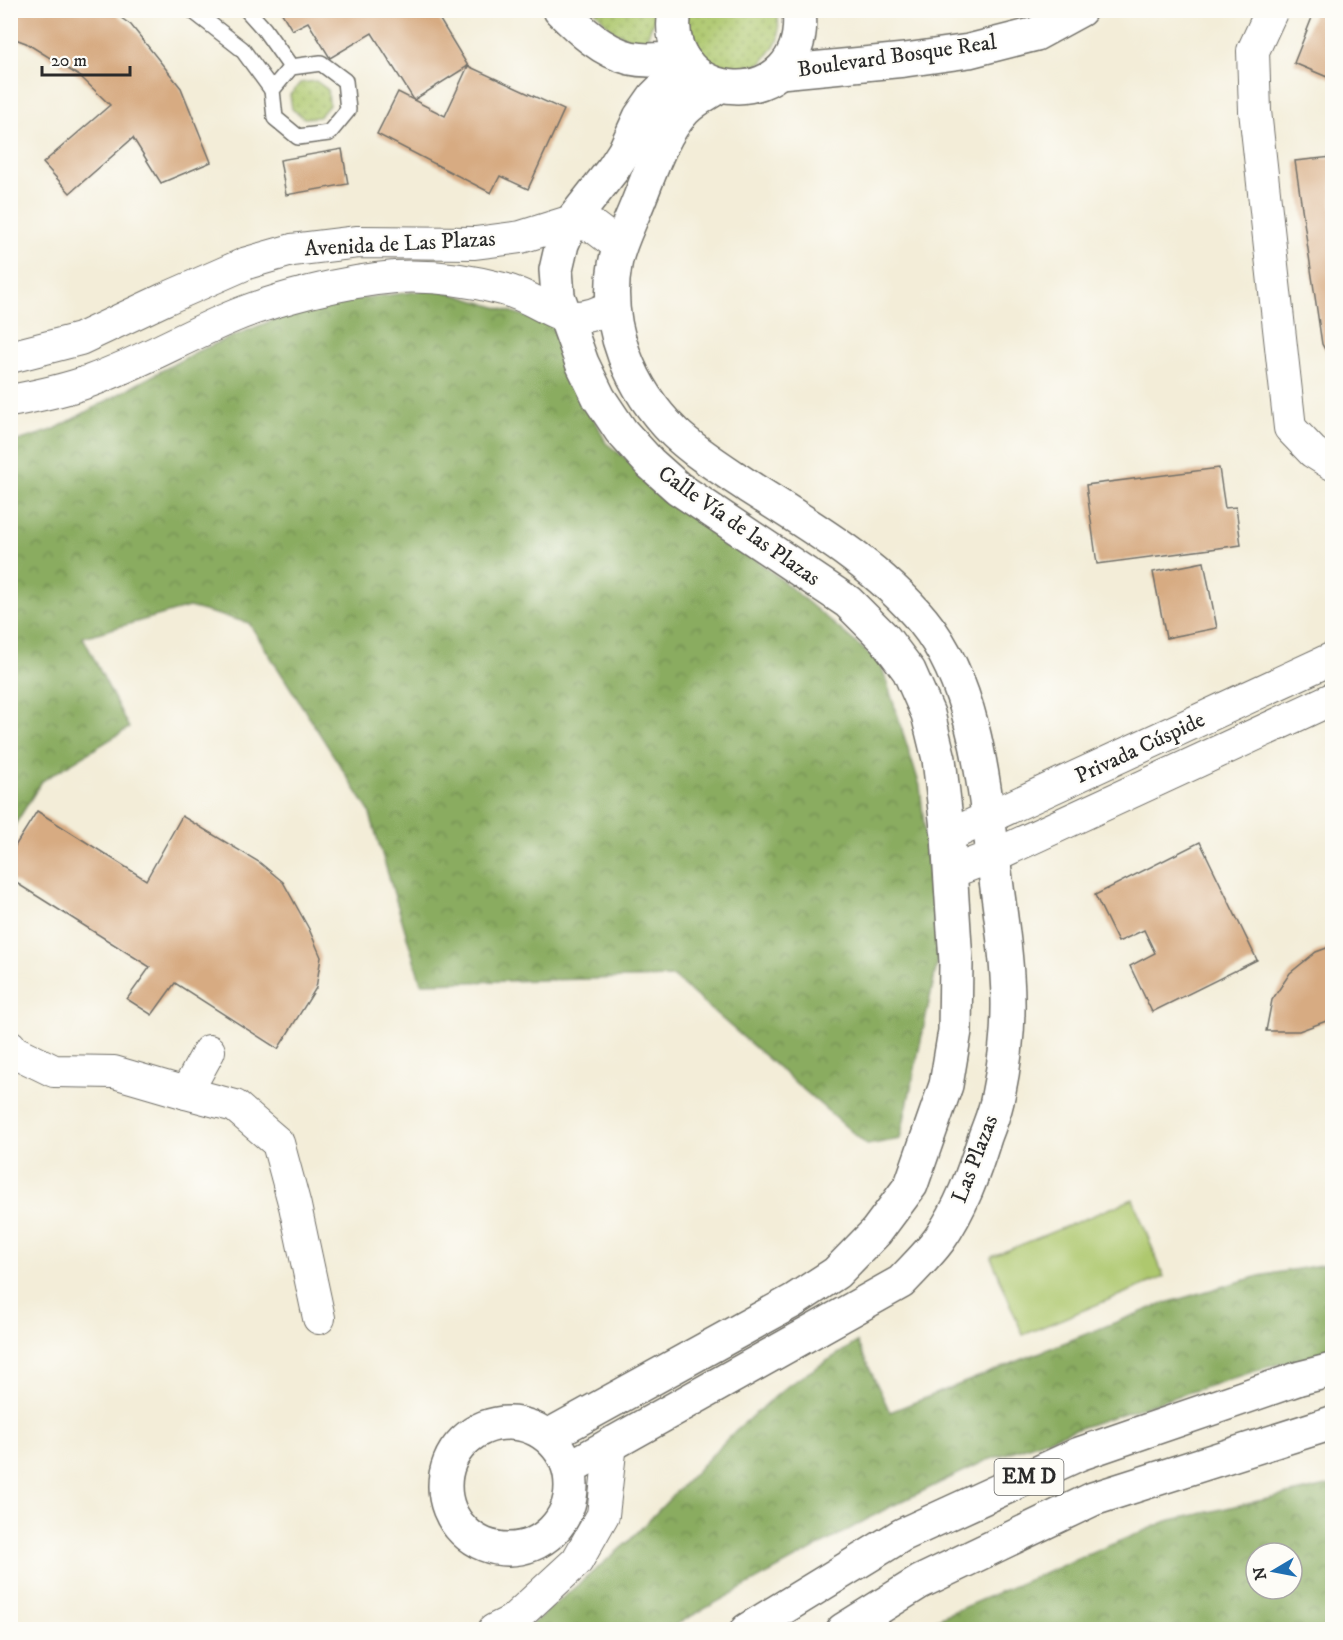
<svg xmlns="http://www.w3.org/2000/svg" width="1343" height="1640" viewBox="0 0 1343 1640" font-family="'IM FELL DW Pica',serif">
  <defs>
    <pattern id="grass-dots" width="8" height="8" patternUnits="userSpaceOnUse" patternTransform="scale(1.5)"><rect width="8" height="8" fill="#aec86e"/><path d="M2 2h.1M6 6h.1" fill="none" stroke="#8ea35b" stroke-width="1.8" stroke-linecap="round"/></pattern>
    <pattern id="forest-crowns" width="20" height="18" patternUnits="userSpaceOnUse" patternTransform="scale(1.5)"><rect width="20" height="18" fill="#8aac61"/><path d="M2 6a3 3 0 1 1 6 0M12 15a3 3 0 1 1 6 0" fill="none" stroke="#718c50"/></pattern>
  </defs>
  <rect width="100%" height="100%" fill="#fdfcf7"/>
  <filter id="ink" filterUnits="userSpaceOnUse"><feTurbulence type="fractalNoise" baseFrequency=".0167" numOctaves="2"/><feDisplacementMap in="SourceGraphic" scale="12" xChannelSelector="R" yChannelSelector="G"/><feConvolveMatrix kernelMatrix="1 2 1 2 8 2 1 2 1" color-interpolation-filters="sRGB"/></filter>
  <filter id="wash" filterUnits="userSpaceOnUse"><feTurbulence type="fractalNoise" baseFrequency=".008" numOctaves="4" result="noise"/><feDisplacementMap in="SourceGraphic" scale="24" xChannelSelector="R" yChannelSelector="G"/><feGaussianBlur stdDeviation="1.35" result="paint"/><feColorMatrix in="noise" values="0 0 0 0 0 0 0 0 0 0 0 0 0 0 0 0 0 1.4 0 .05"/><feComposite in="paint" operator="in"/></filter>
  <g filter="url(#wash)">
    <rect width="100%" height="100%" fill="#f3edd8"/>
    <g fill="url(#grass-dots)" stroke="#6c7a4c" stroke-width="1.5">
      <polygon points="683,10 778,11 779,39 762,63 732,74 702,67 682,44"/>
      <polygon points="595,11 657,11 644,46 613,31"/>
      <polygon points="316,81 328,90 329,105 319,117 304,118 292,109 290,95 300,83"/>
    </g>
    <g fill="url(#forest-crowns)" stroke="#5a6c46" stroke-width="1.5" fill-rule="evenodd">
      <polygon points="437,289 551,324 606,443 778,577 881,664 920,786 938,960 900,1139 867,1145 674,977 421,983 369,811 249,623 189,607 83,637 129,728 42,781 11,831 11,443 53,430 198,351 309,305"/>
      <polygon points="1332,1263 1332,1351 1271,1366 1106,1419 985,1461 884,1510 668,1629 526,1629 629,1541 736,1430 790,1384 857,1342 890,1412 1159,1305 1259,1276"/>
      <path d="M 1332,1485 L 1332,1629 L 922,1629 L 943,1616 L 1167,1521 ZM 1256,1553 L 1292,1553 L 1292,1589 L 1256,1589 Z"/>
    </g>
    <polygon fill="#aec86e" stroke="#6c7a4c" stroke-width="1.5" points="1133,1199 1164,1277 1023,1335 991,1257"/>
    <g id="blocks">
      <g fill="#d7ab82">
        <polygon points="10,10 110,10 131,25 181,88 211,162 161,183 133,138 70,193 43,163 110,105 81,77 26,43 10,37"/>
        <polygon points="280,10 434,10 468,66 414,100 372,33 330,58 308,22 292,30"/>
        <polygon points="1315,10 1332,10 1332,79 1294,63"/>
        <polygon points="468,66 564,110 528,189 500,176 491,193 377,134 398,92 445,116"/>
        <polygon points="342,149 348,184 286,195 280,160"/>
        <polygon points="1332,157 1332,357 1327,353 1322,344 1295,161"/>
        <polygon points="1219,468 1225,508 1236,507 1241,545 1097,564 1086,485"/>
        <polygon points="1204,562 1217,628 1166,638 1153,572"/>
        <polygon points="37,811 146,880 182,816 259,862 283,882 309,929 321,957 316,988 278,1049 175,983 152,1015 127,999 150,967 10,879 10,854"/>
        <polygon points="1200,842 1257,960 1152,1012 1130,966 1155,953 1144,930 1118,942 1095,895"/>
        <polygon points="1332,946 1332,1019 1299,1031 1266,1031 1272,1000 1290,973 1316,952"/>
      </g>
    </g>
  </g>
  <g filter="url(#ink)">
    <use href="#blocks" fill-opacity="0" stroke="#716f68" stroke-width="1.5"/>
    <g fill="none" stroke-linecap="round" stroke-linejoin="round">
      <g stroke="#716f68" stroke-width="18">
        <g id="lane">
          <polyline points="192,10 242,49 272,90"/>
          <polyline points="247,10 264,29 291,67"/>
          <polygon points="321,63 345,81 348,110 329,133 298,137 275,118 272,90 291,67"/>
        </g>
      </g>
      <g stroke="#716f68" stroke-width="34">
        <g id="street">
          <polyline points="1272,10 1253,51 1255,111 1290,428 1313,452 1332,464"/>
          <polyline points="10,357 80,339 165,299 247,263 292,250 358,242 475,243 521,237 572,221 594,227 619,246"/>
          <path d="M 10,401 C 37,396 65,390 90,381 C 137,364 181,339 227,319 C 273,299 345,281 395,277 C 431,275 469,280 503,289 C 550,301 562,335 613,305"/>
          <polyline points="948,836 1331,659"/>
          <polyline points="951,872 993,856 1332,699"/>
          <polyline points="10,1046 11,1050 54,1071 114,1072 186,1093 209,1051"/>
          <polyline points="186,1093 235,1106 278,1143 295,1206 319,1318"/>
          <polyline points="494,1630 512,1621 577,1561 603,1515 611,1443"/>
        </g>
      </g>
      <g stroke="#716f68" stroke-width="36">
        <g id="secondary">
          <path d="M 560,10 C 580,30 602,51 630,58 C 647,62 666,59 682,57"/>
          <path d="M 675,10 C 658,108 811,117 799,10"/>
          <polyline points="780,72 905,60 969,51 1036,34 1080,10"/>
          <circle cx="508" cy="1486" r="63"/>
          <polyline points="548,1436 793,1301 836,1273 876,1232 911,1185 946,1085 955,1031 956,962 948,836 939,759 928,714 909,671 885,639 848,602 678,488 650,463 621,431 599,398 582,363 558,296 556,270 562,244 572,221 613,169 624,152 640,117 654,97 687,64"/>
          <path d="M 569,1468 L 901,1282 C 914,1268 928,1255 939,1240 C 961,1209 974,1172 985,1137 C 990,1123 996,1110 998,1096 C 1006,1058 1010,1015 1007,976 C 1005,938 998,900 994,863 C 984,784 975,684 923,621 C 876,564 810,526 749,487 C 724,470 697,454 675,433 C 631,390 604,326 615,265 C 618,246 627,229 634,212 C 648,180 660,136 684,111 C 694,100 707,94 719,86"/>
        </g>
      </g>
      <g stroke="#716f68" stroke-width="36">
        <g id="highway">
          <polyline points="747,1630 902,1535 1079,1454 1300,1378 1332,1370"/>
          <polyline points="843,1630 920,1582 1093,1499 1332,1423"/>
        </g>
      </g>
      <use href="#lane" stroke="#fff" stroke-width="15"/>
      <use href="#street" stroke="#fff" stroke-width="32"/>
      <use href="#secondary" stroke="#fff" stroke-width="33"/>
      <use href="#highway" stroke="#fff" stroke-width="33"/>
    </g>
  </g>
  <g text-anchor="middle" dominant-baseline="central" stroke-width="4.5" stroke-linejoin="round" paint-order="stroke">
    <rect fill="#fdfcf7" stroke="#6a6a68" stroke-width="1.5" x="994.5" y="1459" width="69" height="36" rx="4.5"/>
    <g font-size="21" font-weight="bold" fill="#2b2b2b">
      <text x="1029" y="1477">EM D</text>
    </g>
    <g font-size="22" fill="#2b2b2b" stroke="#fdfcf7">
      <text transform="translate(897 56) rotate(-8)">Boulevard Bosque Real</text>
      <text transform="translate(400 244) rotate(-3)">Avenida de Las Plazas</text>
      <text transform="translate(739 526) rotate(35)">Calle Vía de las Plazas</text>
      <text transform="translate(1140 748) rotate(-25)">Privada Cúspide</text>
      <text transform="translate(975 1159) rotate(-69)">Las Plazas</text>
    </g>
  </g>
  <rect width="1343" height="1640" fill="none" stroke="#fdfcf7" stroke-width="36"/>
  <g transform="translate(1274 1571) rotate(260)"><circle r="28" fill="#fdfcf7" stroke="#a9a8a5" stroke-width="1.5"/>
  <path d="M0-4.5L10 22L0 15L-10 22Z" fill="#1f6fb2"/>
  <text y="-9" font-size="16" font-weight="bold" text-anchor="middle" fill="#2b2b2b">N</text>
  </g>
  <path d="M42 66v9h88v-9" fill="none" stroke="#2b2b2b" stroke-width="3"/>
  <text x="51" y="66" font-size="18" fill="#2b2b2b" stroke="#fdfcf7" stroke-width="4.5" paint-order="stroke">20 m</text>
</svg>
